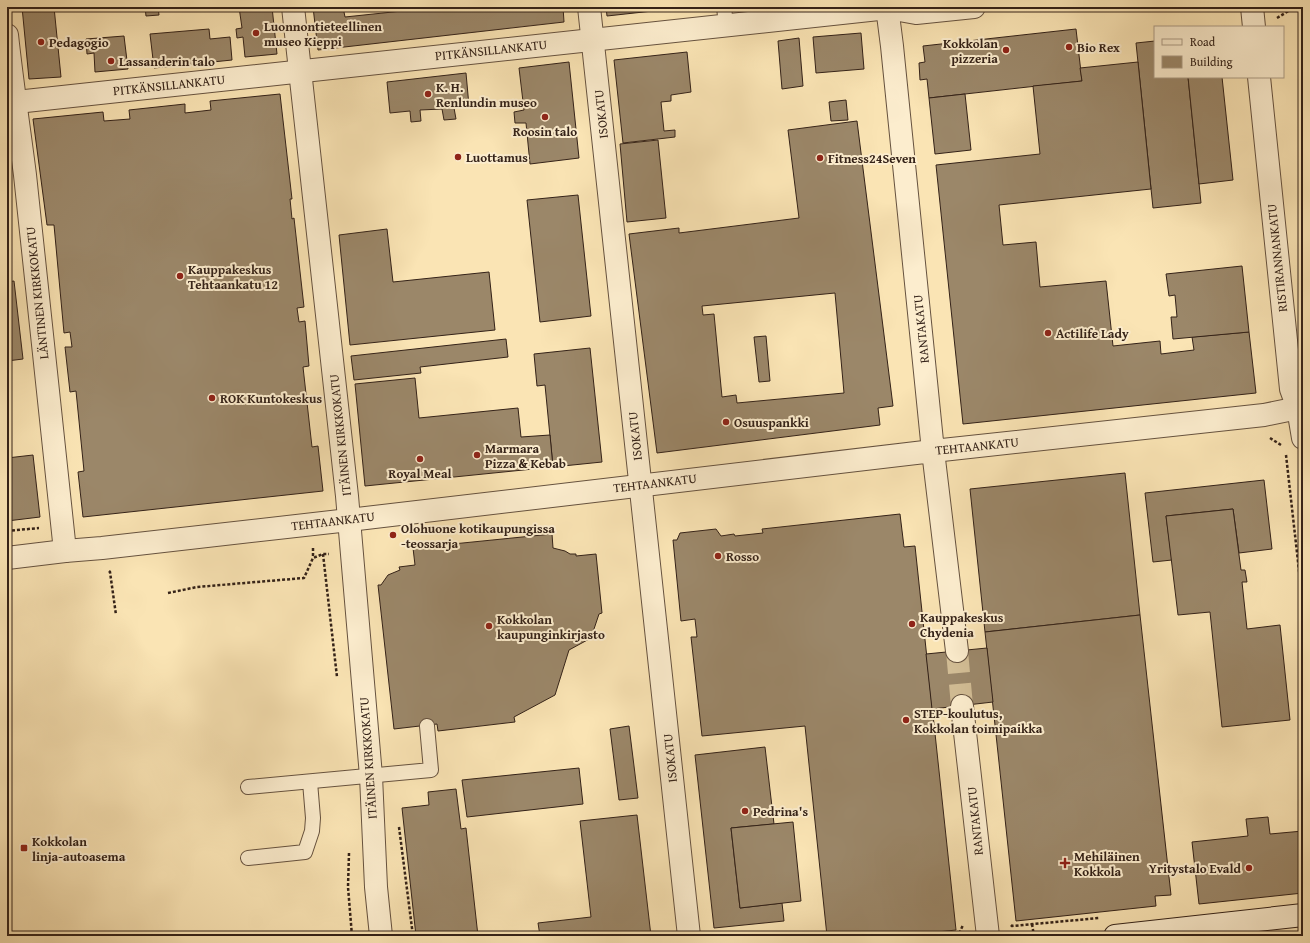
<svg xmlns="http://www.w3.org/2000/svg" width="1310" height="943" viewBox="0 0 1310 943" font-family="'Gentium Book Plus',serif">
  <rect width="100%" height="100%" fill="#fae4b4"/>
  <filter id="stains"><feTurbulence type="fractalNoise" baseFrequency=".005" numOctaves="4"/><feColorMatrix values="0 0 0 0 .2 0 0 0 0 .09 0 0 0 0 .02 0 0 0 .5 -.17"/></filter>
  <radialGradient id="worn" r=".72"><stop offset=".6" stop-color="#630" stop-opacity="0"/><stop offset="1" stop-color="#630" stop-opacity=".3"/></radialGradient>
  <g fill="#9b8769" stroke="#342218" fill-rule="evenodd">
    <polygon points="22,7 54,7 61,77 29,79"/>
    <polygon points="145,7 158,7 159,15 146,16"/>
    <polygon points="239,7 272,7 277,54 245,57 243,37 237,38 236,29 242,28"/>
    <polygon points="313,7 343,7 345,17 421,9 420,7 563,7 564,22 318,50"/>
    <polygon points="606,7 689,7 607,16"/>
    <polygon points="209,29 210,39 230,37 232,60 154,68 150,34"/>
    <polygon points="1076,29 1082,81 929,98 927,79 920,80 919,63 925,62 923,46"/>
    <polygon points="861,33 864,69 816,73 813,37"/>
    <polygon points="124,36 128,69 95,72 94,53 87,54 86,39"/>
    <polygon points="799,38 803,86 782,89 778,41"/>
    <polygon points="1155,41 1155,77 1188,77 1201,203 1153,208 1136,43"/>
    <polygon points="687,52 691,92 671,95 671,101 661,102 664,131 675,130 675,137 623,143 614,60"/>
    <polygon points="569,62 579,158 530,164 526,123 515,123 514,112 524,110 519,68"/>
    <polygon points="1138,62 1151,189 999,205 1003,245 1036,242 1040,287 1106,281 1113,346 1160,341 1161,354 1194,350 1192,337 1249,332 1256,393 963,424 936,165 1040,154 1033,86 1082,81 1080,68"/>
    <polygon points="466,73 469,106 454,108 456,119 444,120 442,109 420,110 421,121 411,122 410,111 390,113 387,82"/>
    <polygon points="1188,77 1222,77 1233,180 1199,184"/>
    <polygon points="280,94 292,199 290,199 292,219 294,218 304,307 297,308 299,322 305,321 309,366 303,367 312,447 318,446 323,491 83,517 78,472 84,471 76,391 70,392 65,347 72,347 70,332 64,333 54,225 47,225 33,119 103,112 104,121 130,119 129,110 185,104 185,113 211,110 210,101"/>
    <polygon points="965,94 971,150 935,154 929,98"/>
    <polygon points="846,100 848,120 831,121 829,102"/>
    <path d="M 857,121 L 893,406 L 878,408 L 880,425 L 657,453 L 629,234 L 679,228 L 679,233 L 799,218 L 788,130 ZM 835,293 L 844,393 L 737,403 L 736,395 L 722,397 L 714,314 L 703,315 L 702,306 Z"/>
    <polygon points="658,140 666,218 627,222 620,144"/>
    <polygon points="578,195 591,316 540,322 527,200"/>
    <polygon points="387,229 393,282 489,272 495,330 350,345 339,235"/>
    <polygon points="1242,266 1249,332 1173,339 1171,317 1177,317 1175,295 1169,296 1166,274"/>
    <polygon points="14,281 23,359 7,361 7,282"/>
    <polygon points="766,336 770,381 759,382 754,337"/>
    <polygon points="506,339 508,357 420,367 421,373 354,380 351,356"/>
    <polygon points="590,348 602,462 553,467 545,385 537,386 534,354"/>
    <polygon points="415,378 419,418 518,408 521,437 550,435 553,467 365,486 355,384"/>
    <polygon points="33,455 40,517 7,521 7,458"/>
    <polygon points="1125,473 1140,615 985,632 970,489"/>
    <polygon points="1264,480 1272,549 1239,553 1233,509 1166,516 1172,560 1153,562 1145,493"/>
    <polygon points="1233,509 1241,570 1245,570 1247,582 1242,582 1247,629 1280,625 1290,720 1222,727 1210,612 1178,615 1166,516"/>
    <polygon points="900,514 904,547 915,546 956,930 901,936 827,936 805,726 702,736 691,637 697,637 695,619 681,621 673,540 677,540 680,533 716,529 721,536 734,534 735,536 763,533 762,529"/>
    <polygon points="552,534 553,548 565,551 570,554 576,554 576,556 596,554 602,613 599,614 591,638 569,650 555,695 514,717 515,722 438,731 437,724 394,729 378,585 381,585 388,575 400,570 399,567 415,565 413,548"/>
    <polygon points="1140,615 1171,895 1155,896 1156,906 1016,921 985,632"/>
    <polygon points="987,648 993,702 932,709 926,654"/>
    <polygon points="629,726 638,798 619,800 610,729"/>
    <polygon points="765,747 774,824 731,828 740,908 782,903 784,921 714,928 695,755"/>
    <polygon points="579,768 583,804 467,817 462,780"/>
    <polygon points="456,789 461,829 466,828 478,936 518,932 518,936 416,936 402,808 429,805 428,792"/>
    <polygon points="637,815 651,936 540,936 538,923 591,917 580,821"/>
    <polygon points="1268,817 1270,834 1303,831 1303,893 1199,904 1192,842 1248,836 1246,819"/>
    <polygon points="793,822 801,901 740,908 731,828"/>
  </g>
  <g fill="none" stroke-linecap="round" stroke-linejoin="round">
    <polyline stroke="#d2bd95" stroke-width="22" stroke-dasharray="22 11" stroke-linecap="butt" points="957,651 962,706"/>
    <g stroke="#66523f" stroke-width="16">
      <g id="service">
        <polyline points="724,7 726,25"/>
        <polyline points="248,787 431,770 427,726"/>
        <polyline points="248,858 305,852 312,831 313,818 310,782"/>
      </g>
    </g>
    <g stroke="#66523f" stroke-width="24">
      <polyline id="pedestrian" points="349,520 933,451 957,651"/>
    </g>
    <g stroke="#66523f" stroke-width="24">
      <g id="minor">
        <polyline points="293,7 347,496 371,776 376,887 381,936"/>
        <polyline points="589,7 689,936"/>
        <polyline points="887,7 892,46 933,451 1264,415 1303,407"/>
        <polyline points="1252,7 1254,27"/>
        <path d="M 7,35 C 12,82 19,128 25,175 L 65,551"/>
        <polyline points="1259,77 1291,389 1298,408 1303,438"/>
        <polyline points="7,103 888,8 916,13 974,7"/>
        <polyline points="7,558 65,551 102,548 349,520"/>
        <polyline points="962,706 988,936"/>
      </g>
    </g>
    <g stroke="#342218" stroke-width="24">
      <polyline id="secondary" points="1115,936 1303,915"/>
    </g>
    <g stroke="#342218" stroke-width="2.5" stroke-dasharray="3 2" stroke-linecap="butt">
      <polyline points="1277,18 1295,7"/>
      <polyline points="1270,438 1281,445"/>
      <polyline points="1286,455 1303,606"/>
      <polyline points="7,531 39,528"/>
      <polyline points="313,548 313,558"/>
      <polyline points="323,554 337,677"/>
      <polyline points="109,571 110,572 116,615"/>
      <polyline points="168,593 197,587 304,578 313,558 323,554 329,554"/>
      <polyline points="399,827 413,936"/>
      <polyline points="349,853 348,887 352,936"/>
      <polyline points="1032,924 1034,936"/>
      <polyline points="1011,925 1012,926 1099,918"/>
      <polyline points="956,936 958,936 963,925"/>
    </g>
    <use href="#service" stroke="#fcedce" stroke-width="14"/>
    <use href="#pedestrian" stroke="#fcedce" stroke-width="22"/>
    <use href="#minor" stroke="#fcedce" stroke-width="22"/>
    <use href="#secondary" stroke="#fcedce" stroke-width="22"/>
  </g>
  <g fill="#8f2418" stroke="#fcedce" stroke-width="1.5">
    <circle cx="256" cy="33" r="4"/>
    <circle cx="41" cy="42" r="4"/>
    <circle cx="1069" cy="47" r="4"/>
    <circle cx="1006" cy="50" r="4"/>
    <circle cx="111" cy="61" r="4"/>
    <circle cx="428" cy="94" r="4"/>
    <circle cx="545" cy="117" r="4"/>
    <circle cx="458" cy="157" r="4"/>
    <circle cx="820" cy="158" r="4"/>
    <circle cx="180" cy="276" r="4"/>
    <circle cx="1048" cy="333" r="4"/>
    <circle cx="212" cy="398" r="4"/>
    <circle cx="726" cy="422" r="4"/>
    <circle cx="477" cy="455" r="4"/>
    <circle cx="420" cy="459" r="4"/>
    <circle cx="393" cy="535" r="4"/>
    <circle cx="718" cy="556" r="4"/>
    <circle cx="912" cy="624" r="4"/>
    <circle cx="489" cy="626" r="4"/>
    <circle cx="906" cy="720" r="4"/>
    <circle cx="745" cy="811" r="4"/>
    <rect x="20" y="844" width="8" height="8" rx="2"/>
    <path d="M1063 857h4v4h4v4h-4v4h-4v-4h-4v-4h4z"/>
    <circle cx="1249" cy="868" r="4"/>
  </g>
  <g text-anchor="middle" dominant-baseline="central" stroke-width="4" stroke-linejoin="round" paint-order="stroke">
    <g font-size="13" font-weight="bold" fill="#342218" stroke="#fcedce" text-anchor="start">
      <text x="264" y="26">Luonnontieteellinen<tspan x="264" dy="15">museo Kieppi</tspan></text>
      <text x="49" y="42">Pedagogio</text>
      <text x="998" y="43" text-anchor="end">Kokkolan<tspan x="998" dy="15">pizzeria</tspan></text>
      <text x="1077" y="47">Bio Rex</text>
      <text x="119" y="61">Lassanderin talo</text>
      <text x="436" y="87">K. H.<tspan x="436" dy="15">Renlundin museo</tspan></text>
      <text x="545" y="131" text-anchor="middle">Roosin talo</text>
      <text x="466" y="157">Luottamus</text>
      <text x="828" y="158">Fitness24Seven</text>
      <text x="188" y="269">Kauppakeskus<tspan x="188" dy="15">Tehtaankatu 12</tspan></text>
      <text x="1056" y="333">Actilife Lady</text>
      <text x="220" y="398">ROK Kuntokeskus</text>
      <text x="734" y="422">Osuuspankki</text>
      <text x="485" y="448">Marmara<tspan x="485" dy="15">Pizza &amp; Kebab</tspan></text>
      <text x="420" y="473" text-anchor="middle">Royal Meal</text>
      <text x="401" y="528">Olohuone kotikaupungissa<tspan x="401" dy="15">-teossarja</tspan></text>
      <text x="726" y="556">Rosso</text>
      <text x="920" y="617">Kauppakeskus<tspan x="920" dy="15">Chydenia</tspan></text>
      <text x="497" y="619">Kokkolan<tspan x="497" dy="15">kaupunginkirjasto</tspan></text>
      <text x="914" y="713">STEP-koulutus,<tspan x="914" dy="15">Kokkolan toimipaikka</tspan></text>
      <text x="753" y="811">Pedrina's</text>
      <text x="32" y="841">Kokkolan<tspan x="32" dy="15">linja-autoasema</tspan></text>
      <text x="1074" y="856">Mehiläinen<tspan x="1074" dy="15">Kokkola</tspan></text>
      <text x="1241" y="868" text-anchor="end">Yritystalo Evald</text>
    </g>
    <g font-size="13" fill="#342218" stroke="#fcedce">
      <text transform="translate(491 50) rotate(-6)">PITKÄNSILLANKATU</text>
      <text transform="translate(169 85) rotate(-6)">PITKÄNSILLANKATU</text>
      <text transform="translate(601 114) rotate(-96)">ISOKATU</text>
      <text transform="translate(1277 258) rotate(-96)">RISTIRANNANKATU</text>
      <text transform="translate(37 293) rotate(-96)">LÄNTINEN KIRKKOKATU</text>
      <text transform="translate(921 329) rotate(-96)">RANTAKATU</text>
      <text transform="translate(340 435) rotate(-96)">ITÄINEN KIRKKOKATU</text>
      <text transform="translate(635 436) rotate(-96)">ISOKATU</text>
      <text transform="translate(977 446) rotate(-6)">TEHTAANKATU</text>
      <text transform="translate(655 483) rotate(-7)">TEHTAANKATU</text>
      <text transform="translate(333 521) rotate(-7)">TEHTAANKATU</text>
      <text transform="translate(368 758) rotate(-94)">ITÄINEN KIRKKOKATU</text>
      <text transform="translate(670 758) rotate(-96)">ISOKATU</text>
      <text transform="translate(975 821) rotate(-96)">RANTAKATU</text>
    </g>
  </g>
  <rect width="1310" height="943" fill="none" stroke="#fae4b4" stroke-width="24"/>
  <rect x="8" y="8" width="1294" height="927" fill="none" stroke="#342218" stroke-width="2"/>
  <rect x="12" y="12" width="1286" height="919" fill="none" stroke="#342218"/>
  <rect x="1154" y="26" width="130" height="52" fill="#fcedce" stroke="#ac9c85"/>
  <rect x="1162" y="39" width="20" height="6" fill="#fcedce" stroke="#ac9c85"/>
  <text x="1190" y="46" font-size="12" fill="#342218">Road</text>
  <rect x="1162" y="56" width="20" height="12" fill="#9b8769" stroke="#ac9c85"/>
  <text x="1190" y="66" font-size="12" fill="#342218">Building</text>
  <rect width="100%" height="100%" filter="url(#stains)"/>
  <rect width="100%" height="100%" fill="url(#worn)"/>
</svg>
